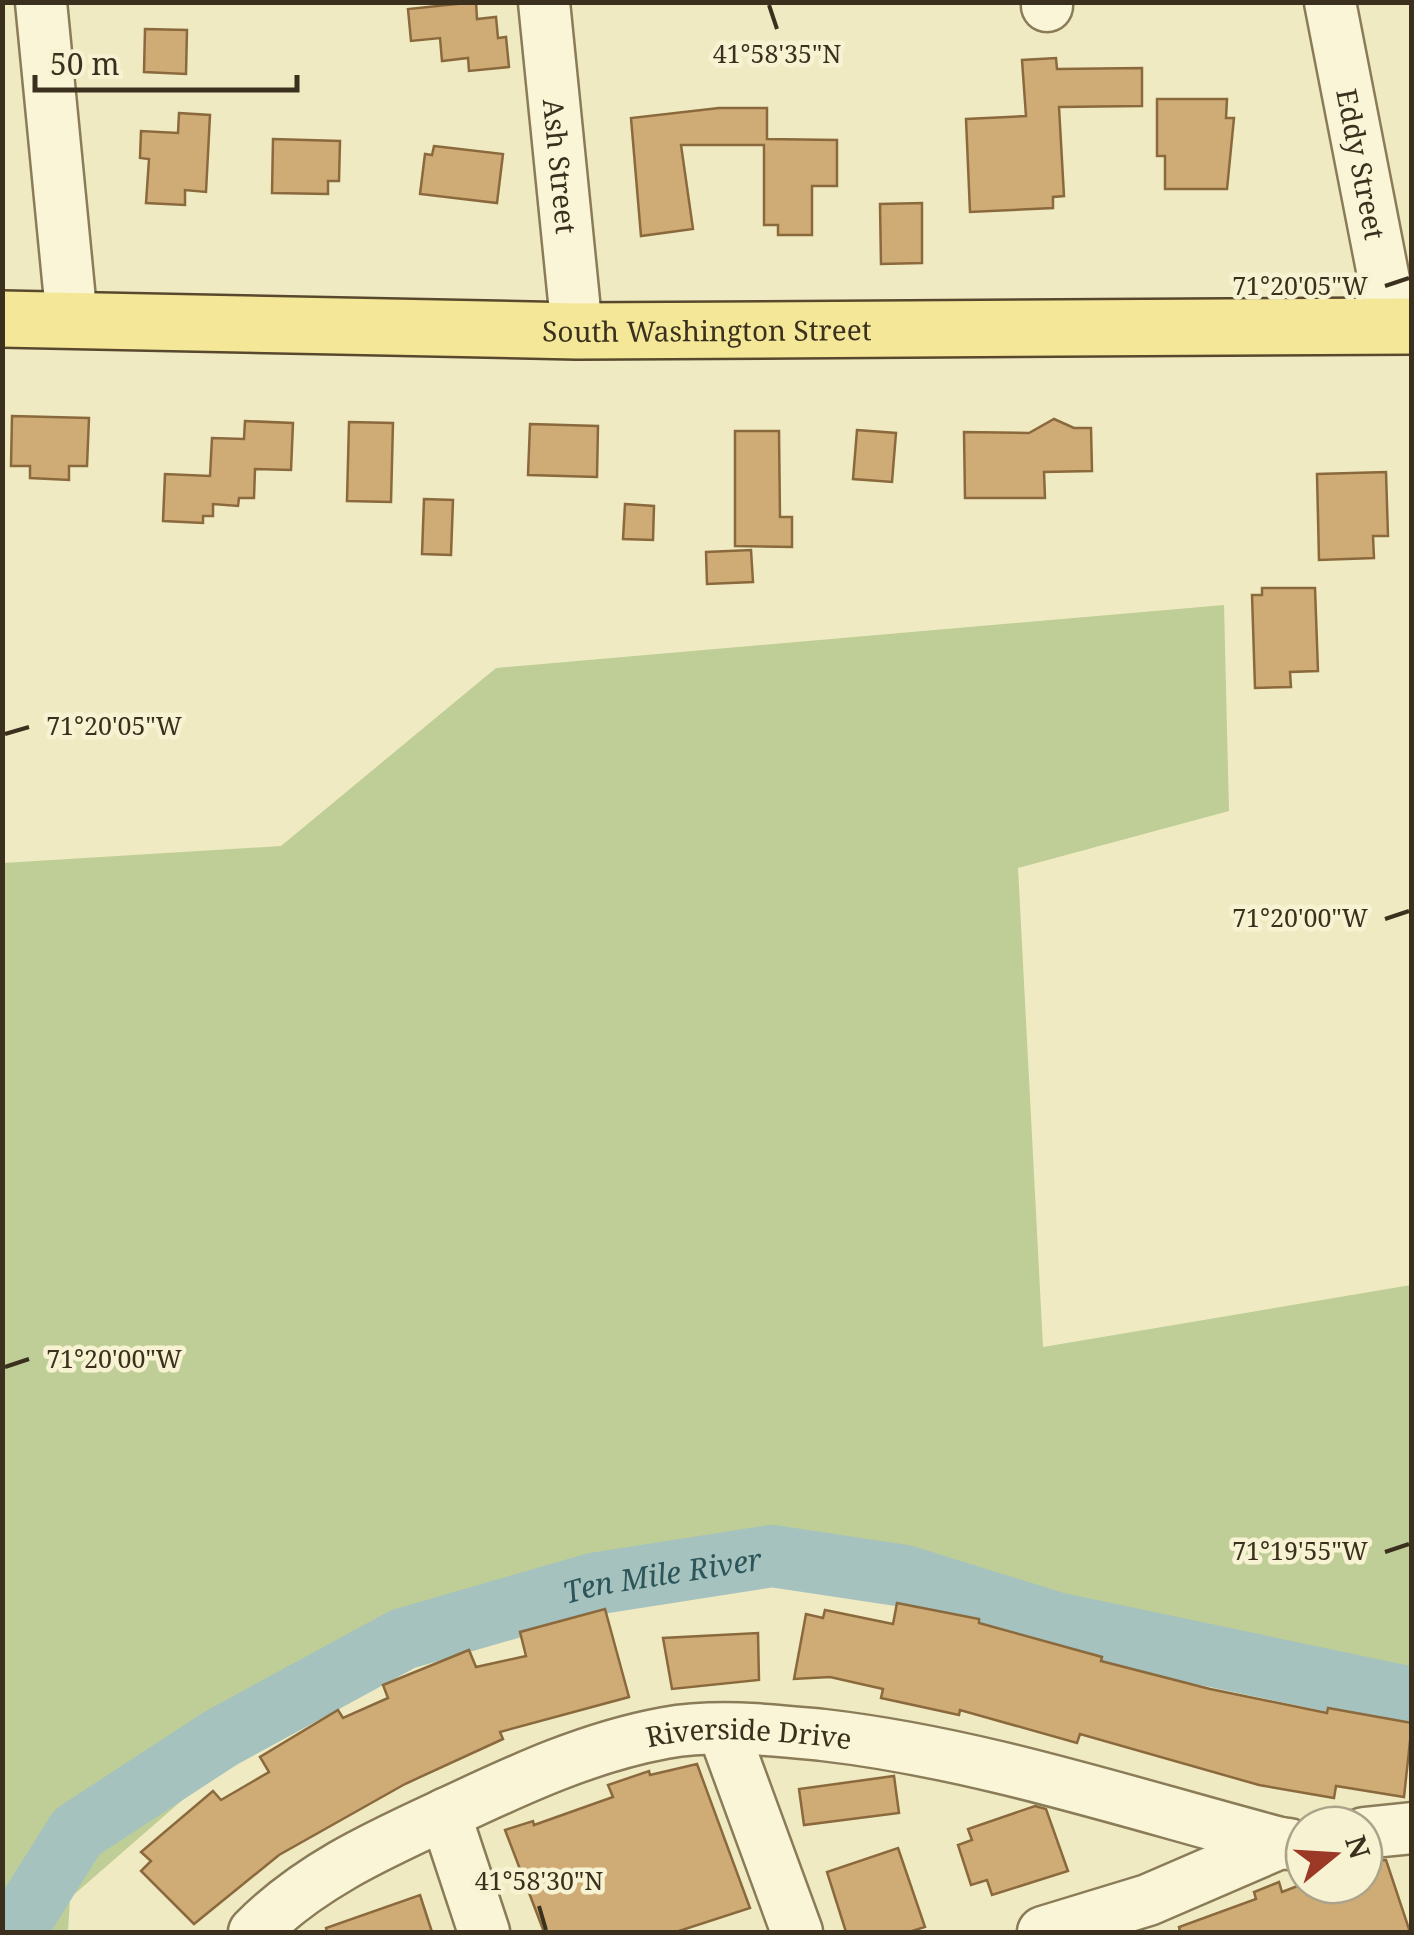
<svg xmlns="http://www.w3.org/2000/svg" width="1414" height="1935" viewBox="0 0 1414 1935" font-family="'Noto Serif',serif">
  <rect width="100%" height="100%" fill="#f0eac2"/>
  <polygon fill="#bece96" points="1224,605 1229,811 1018,868 1043,1347 1411,1285 1411,1671 1333,1677 1060,1640 802,1576 457,1636 233,1756 70,1898 68,1932 3,1932 3,863 281,846 496,668"/>
  <g fill="none" stroke-linecap="round" stroke-linejoin="round">
    <path stroke="#a5c2be" stroke-width="62" id="s1" d="M 14,1932 L 77,1832 L 221,1738 L 403,1639 L 593,1584 L 772,1556 L 905,1576 L 1056,1623 L 1412,1698"/>
  </g>
  <g fill="#cfab76" stroke="#8a693d" stroke-width="2.5">
    <polygon points="476,2 477,19 496,17 498,38 506,37 509,67 469,71 468,58 442,61 440,38 411,41 408,9"/>
    <polygon points="145,29 187,30 186,74 144,72"/>
    <polygon points="1056,58 1057,69 1142,68 1142,106 1059,107 1064,196 1053,197 1053,208 970,212 966,119 1026,116 1022,60"/>
    <polygon points="1157,99 1227,99 1226,118 1234,118 1227,189 1165,189 1165,156 1157,156"/>
    <polygon points="719,108 767,108 767,139 837,140 837,186 812,186 812,235 778,235 778,225 764,225 764,145 681,145 693,229 641,236 631,118"/>
    <polygon points="179,113 210,115 206,192 185,190 185,205 146,203 149,159 140,158 141,131 178,133"/>
    <polygon points="273,139 340,141 339,181 328,181 328,194 272,193"/>
    <polygon points="434,146 503,154 497,203 420,194 425,154 432,155"/>
    <polygon points="922,203 922,263 881,264 880,204"/>
    <polygon points="12,416 89,418 87,466 69,466 69,480 30,478 30,466 11,466"/>
    <polygon points="1054,419 1074,428 1091,428 1092,471 1044,472 1045,498 965,498 964,432 1029,433"/>
    <polygon points="245,421 293,423 291,470 255,469 254,498 239,498 238,506 213,504 213,516 203,516 203,523 163,521 165,474 210,476 212,438 244,439"/>
    <polygon points="349,422 393,423 391,502 347,501"/>
    <polygon points="530,424 598,426 597,477 528,475"/>
    <polygon points="857,430 896,433 892,482 853,479"/>
    <polygon points="735,431 779,431 780,517 792,517 792,547 735,546"/>
    <polygon points="1386,472 1388,536 1373,536 1374,558 1319,560 1317,474"/>
    <polygon points="424,499 453,500 451,555 422,554"/>
    <polygon points="625,504 654,506 653,540 623,539"/>
    <polygon points="751,550 753,582 707,584 706,552"/>
    <polygon points="1262,588 1315,588 1318,671 1290,672 1291,687 1255,688 1252,595 1262,595"/>
    <polygon points="897,1603 979,1619 979,1623 1102,1657 1101,1661 1210,1689 1327,1713 1328,1708 1412,1723 1404,1797 1336,1786 1334,1798 1259,1785 1080,1734 1077,1743 960,1710 959,1715 881,1698 883,1689 830,1677 794,1679 806,1614 823,1618 825,1610 893,1624"/>
    <polygon points="605,1609 629,1697 500,1732 503,1739 405,1784 279,1855 194,1924 141,1871 151,1861 141,1852 213,1791 221,1800 269,1772 260,1757 338,1710 343,1718 388,1698 383,1685 469,1650 476,1667 526,1656 520,1632"/>
    <polygon points="758,1633 759,1680 672,1689 663,1638"/>
    <polygon points="697,1764 750,1908 676,1932 544,1932 505,1830 533,1821 534,1825 613,1797 608,1785 649,1771 650,1775"/>
    <polygon points="894,1776 899,1813 804,1825 799,1789"/>
    <polygon points="1035,1806 1046,1809 1068,1871 992,1895 987,1880 971,1885 958,1845 972,1840 968,1829"/>
    <polygon points="898,1848 925,1927 909,1932 846,1932 827,1872"/>
    <polygon points="1386,1860 1410,1932 1180,1932 1179,1927 1256,1899 1254,1892 1279,1882 1282,1892 1300,1885 1364,1885 1364,1861"/>
    <polygon points="420,1895 432,1932 327,1932 326,1928"/>
  </g>
  <g fill="none" stroke-linecap="round" stroke-linejoin="round">
    <g stroke="#8a7c58" stroke-width="55">
      <g id="minor">
        <polyline points="41,2 72,321"/>
        <path id="s2" d="M 544,2 L 577,331"/>
        <path id="s3" d="M 1330,2 L 1393,326"/>
        <polyline points="1047,6 1047,2"/>
        <polyline points="723,1730 797,1932"/>
        <polyline points="445,1814 484,1932"/>
        <polyline points="1364,1833 1412,1828"/>
        <path id="s4" d="M 254,1932 C 310,1875 381,1844 452,1811 C 522,1778 589,1747 665,1733 C 717,1724 771,1730 823,1735 C 979,1753 1129,1803 1280,1843"/>
        <polyline points="1043,1932 1148,1900 1280,1843 1289,1844"/>
      </g>
    </g>
    <g stroke="#58482d" stroke-width="60">
      <g id="major">
        <path id="s5" d="M 2,319 L 577,331 L 1412,326"/>
      </g>
    </g>
    <use href="#minor" stroke="#faf5d6" stroke-width="50"/>
    <use href="#major" stroke="#f4e798" stroke-width="55"/>
  </g>
  <path fill="none" stroke="#3a301d" stroke-width="4" d="M 769,5 L 777,29M 1385,286 L 1409,278M 5,734 L 29,727M 1385,919 L 1409,911M 5,1367 L 29,1359M 1385,1552 L 1409,1544M 539,1906 L 546,1930"/>
  <g text-anchor="middle" dominant-baseline="central" stroke-width="9" stroke-linejoin="round" paint-order="stroke">
    <g font-size="28" fill="#3a301d" stroke="#f7f2d2">
      <text stroke="none"><textPath href="#s3" startOffset="165">Eddy Street</textPath></text>
      <text stroke="none"><textPath href="#s2" startOffset="165">Ash Street</textPath></text>
      <text stroke="none"><textPath href="#s5" startOffset="705">South Washington Street</textPath></text>
      <text stroke="none"><textPath href="#s4" startOffset="545">Riverside Drive</textPath></text>
    </g>
    <g font-size="30" font-style="italic" fill="#2c555a" stroke="#f7f2d2">
      <text stroke="none"><textPath href="#s1" startOffset="765">Ten Mile River</textPath></text>
    </g>
  </g>
  <g font-size="25" text-anchor="middle" fill="#3a301d" stroke="#f7f2d2" stroke-width="9" stroke-linejoin="round" paint-order="stroke">
    <text x="777" y="63">41°58'35"N</text>
    <text x="1300" y="295">71°20'05"W</text>
    <text x="114" y="735">71°20'05"W</text>
    <text x="1300" y="927">71°20'00"W</text>
    <text x="114" y="1368">71°20'00"W</text>
    <text x="1300" y="1560">71°19'55"W</text>
    <text x="539" y="1890">41°58'30"N</text>
  </g>
  <rect width="1414" height="1935" fill="none" stroke="#3a301d" stroke-width="10"/>
  <g transform="translate(1334 1855) rotate(72)"><circle r="48" fill="#f7f2d2" stroke="#aba48a" stroke-width="2.5"/>
  <path d="M0-8L18 38L0 25L-18 38Z" fill="#9c3926"/>
  <text y="-15" font-size="28" font-weight="bold" text-anchor="middle" fill="#3a301d">N</text>
  </g>
  <path d="M35 75v15h262v-15" fill="none" stroke="#3a301d" stroke-width="5"/>
  <text x="50" y="75" font-size="30" fill="#3a301d" stroke="#f7f2d2" stroke-width="8" paint-order="stroke">50 m</text>
</svg>
